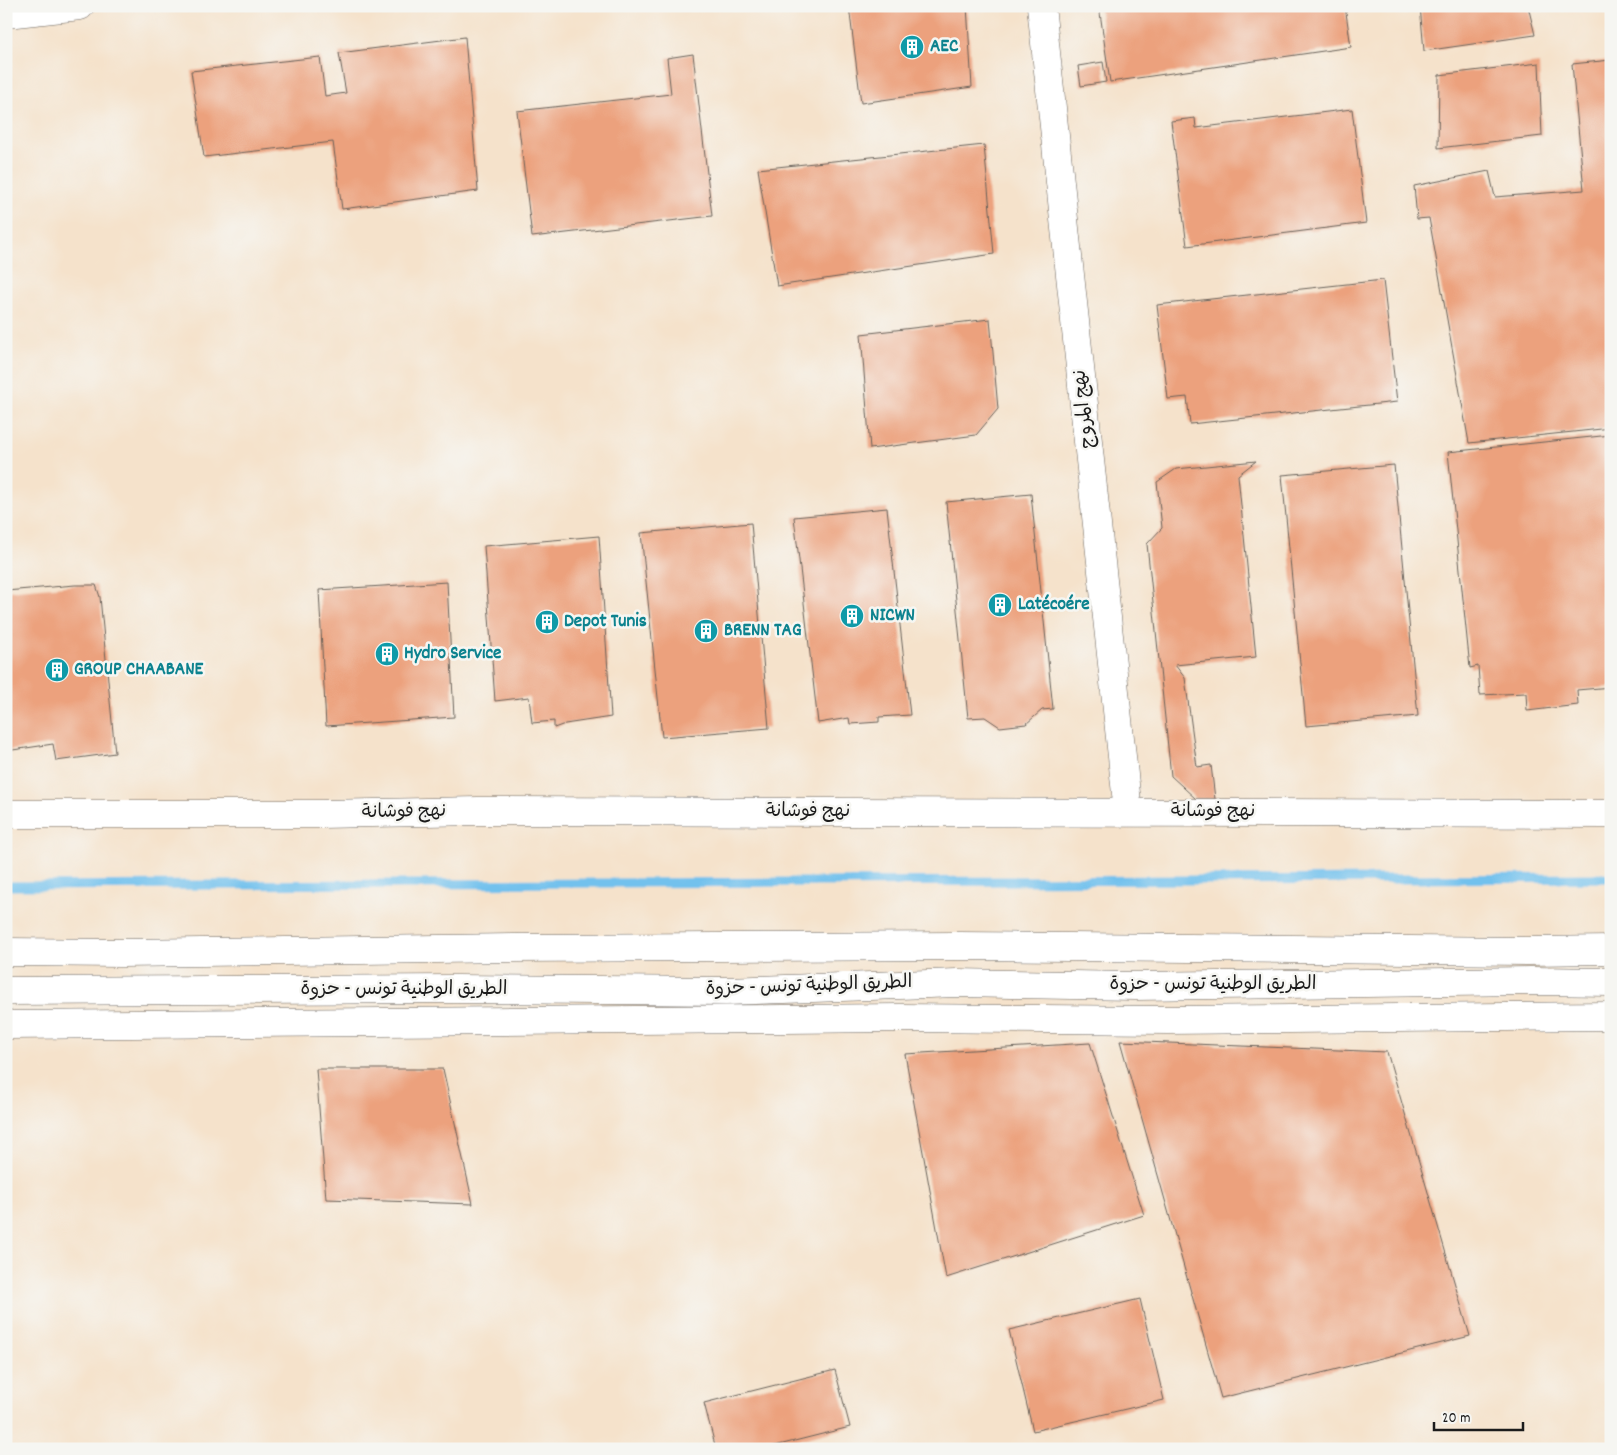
<svg xmlns="http://www.w3.org/2000/svg" width="1617" height="1455" viewBox="0 0 1617 1455" font-family="Dekko,'Playpen Sans Arabic',sans-serif">
  <rect width="100%" height="100%" fill="#f6f6f2"/>
  <filter id="ink" filterUnits="userSpaceOnUse"><feTurbulence type="fractalNoise" baseFrequency=".02" numOctaves="2"/><feDisplacementMap in="SourceGraphic" scale="10" xChannelSelector="R" yChannelSelector="G"/><feConvolveMatrix kernelMatrix="1 2 1 2 8 2 1 2 1" color-interpolation-filters="sRGB"/></filter>
  <filter id="wash" filterUnits="userSpaceOnUse"><feTurbulence type="fractalNoise" baseFrequency=".0096" numOctaves="4" result="noise"/><feDisplacementMap in="SourceGraphic" scale="20" xChannelSelector="R" yChannelSelector="G"/><feGaussianBlur stdDeviation="1.12" result="paint"/><feColorMatrix in="noise" values="0 0 0 0 0 0 0 0 0 0 0 0 0 0 0 0 0 1.4 0 .05"/><feComposite in="paint" operator="in"/></filter>
  <g filter="url(#wash)">
    <rect width="100%" height="100%" fill="#f5e2cb"/>
    <g fill="none" stroke-linecap="round" stroke-linejoin="round">
      <polyline stroke="#72c1ed" stroke-width="9" points="6,886 1611,878"/>
    </g>
    <g id="blocks">
      <g fill="#eca17d">
        <polygon points="849,6 967,6 972,87 861,103"/>
        <polygon points="1099,6 1345,6 1351,47 1110,82"/>
        <polygon points="1420,6 1528,6 1535,35 1424,51"/>
        <polygon points="465,37 478,191 342,209 333,142 204,157 191,71 320,57 325,96 346,93 339,53"/>
        <polygon points="693,54 712,216 532,237 517,111 671,94 667,58"/>
        <polygon points="1611,60 1611,428 1469,443 1429,218 1417,219 1414,186 1489,171 1495,197 1584,190 1572,64"/>
        <polygon points="1103,62 1106,82 1081,86 1078,66"/>
        <polygon points="1539,63 1542,136 1438,148 1439,75"/>
        <polygon points="1352,109 1366,223 1187,246 1171,121 1195,118 1196,128"/>
        <polygon points="984,145 994,254 777,286 758,169"/>
        <polygon points="1383,280 1397,402 1190,424 1187,397 1168,399 1157,305"/>
        <polygon points="990,319 998,409 976,435 870,449 861,334"/>
        <polygon points="1611,435 1611,687 1577,690 1578,705 1527,711 1526,693 1480,695 1478,666 1470,668 1448,452"/>
        <polygon points="1256,461 1238,475 1256,657 1175,665 1185,678 1197,767 1211,765 1215,799 1196,799 1171,776 1147,544 1162,528 1157,482 1176,469"/>
        <polygon points="1394,465 1418,716 1306,726 1282,475"/>
        <polygon points="1031,494 1053,709 1042,710 1026,724 1000,727 985,717 968,718 946,502"/>
        <polygon points="887,508 910,715 879,717 879,722 850,724 849,718 818,723 794,517"/>
        <polygon points="751,523 769,728 662,737 641,533"/>
        <polygon points="599,536 611,717 565,724 554,728 554,721 532,723 529,697 495,701 484,546"/>
        <polygon points="447,582 454,717 326,726 319,590"/>
        <polygon points="75,585 96,585 100,597 115,753 56,761 53,744 6,751 6,591"/>
        <polygon points="1120,1041 1387,1052 1470,1336 1221,1398"/>
        <polygon points="1090,1043 1144,1215 946,1278 905,1054"/>
        <polygon points="316,1069 443,1069 473,1204 326,1199"/>
        <polygon points="1140,1299 1164,1400 1033,1431 1009,1330"/>
        <polygon points="835,1370 850,1427 763,1449 716,1449 704,1403"/>
      </g>
    </g>
  </g>
  <g filter="url(#ink)">
    <use href="#blocks" fill-opacity="0" stroke="#686159" stroke-width="1"/>
    <g fill="none" stroke-linecap="round" stroke-linejoin="round">
      <g stroke="#686159" stroke-width="29">
        <g id="minor">
          <polyline points="1041,6 1128,812"/>
          <polyline points="6,14 80,6"/>
          <polyline points="6,814 321,814 478,811 1611,814"/>
          <polyline points="6,1025 900,1018 1168,1020 1611,1016"/>
        </g>
      </g>
      <g stroke="#686159" stroke-width="29">
        <g id="major">
          <polyline points="6,952 122,953 513,948 958,946 1528,951 1611,950"/>
          <polyline points="6,991 456,989 726,991 957,983 1135,986 1531,981 1611,982"/>
        </g>
      </g>
      <use href="#minor" stroke="#fff" stroke-width="28"/>
      <use href="#major" stroke="#fff" stroke-width="28"/>
    </g>
  </g>
  <defs>
    <g id="building-disc" transform="scale(1.25)"><circle r="9.5" fill="#0f9aa8" stroke="#f6f6f2"/><path d="M-4-6H4V6H1V3H-1V6H-4ZM-2.5-4.3h1.7v1.8h-1.7ZM.8-4.3h1.7v1.8H.8ZM-2.5-1h1.7V.8h-1.7ZM.8-1h1.7V.8H.8Z" fill="#fff"/></g>
  </defs>
  <g fill-rule="evenodd">
    <use href="#building-disc" x="912" y="47"/>
    <use href="#building-disc" x="1000" y="605"/>
    <use href="#building-disc" x="852" y="616"/>
    <use href="#building-disc" x="547" y="622"/>
    <use href="#building-disc" x="706" y="631"/>
    <use href="#building-disc" x="387" y="654"/>
    <use href="#building-disc" x="57" y="670"/>
  </g>
  <g text-anchor="middle" dominant-baseline="central" stroke-width="5" stroke-linejoin="round" paint-order="stroke">
    <g font-size="19" font-weight="bold" fill="#0d838f" stroke="#f6f6f2" text-anchor="start">
      <text x="930" y="47">AEC</text>
      <text x="1018" y="605">Latécoére</text>
      <text x="870" y="616">NICWN</text>
      <text x="564" y="622">Depot Tunis</text>
      <text x="724" y="631">BRENN TAG</text>
      <text x="404" y="654">Hydro Service</text>
      <text x="74" y="670">GROUP CHAABANE</text>
    </g>
    <g font-size="19" fill="#1c1c1c" stroke="#f6f6f2">
      <text transform="translate(1085 409) rotate(-96)">نهج المروج</text>
      <text x="808" y="812">نهج فوشانة</text>
      <text x="1213" y="812">نهج فوشانة</text>
      <text transform="translate(404 813) rotate(-1)">نهج فوشانة</text>
      <text x="1213" y="985">الطريق الوطنية تونس - حزوة</text>
      <text transform="translate(809 987) rotate(-2)">الطريق الوطنية تونس - حزوة</text>
      <text x="404" y="990">الطريق الوطنية تونس - حزوة</text>
    </g>
  </g>
  <rect width="1617" height="1455" fill="none" stroke="#f6f6f2" stroke-width="25"/>
  <path d="M1434 1422v8h89v-8" fill="none" stroke="#1c1c1c" stroke-width="2.5"/>
  <text x="1442" y="1422" font-size="15" fill="#1c1c1c" stroke="#f6f6f2" stroke-width="4" paint-order="stroke">20 m</text>
</svg>
